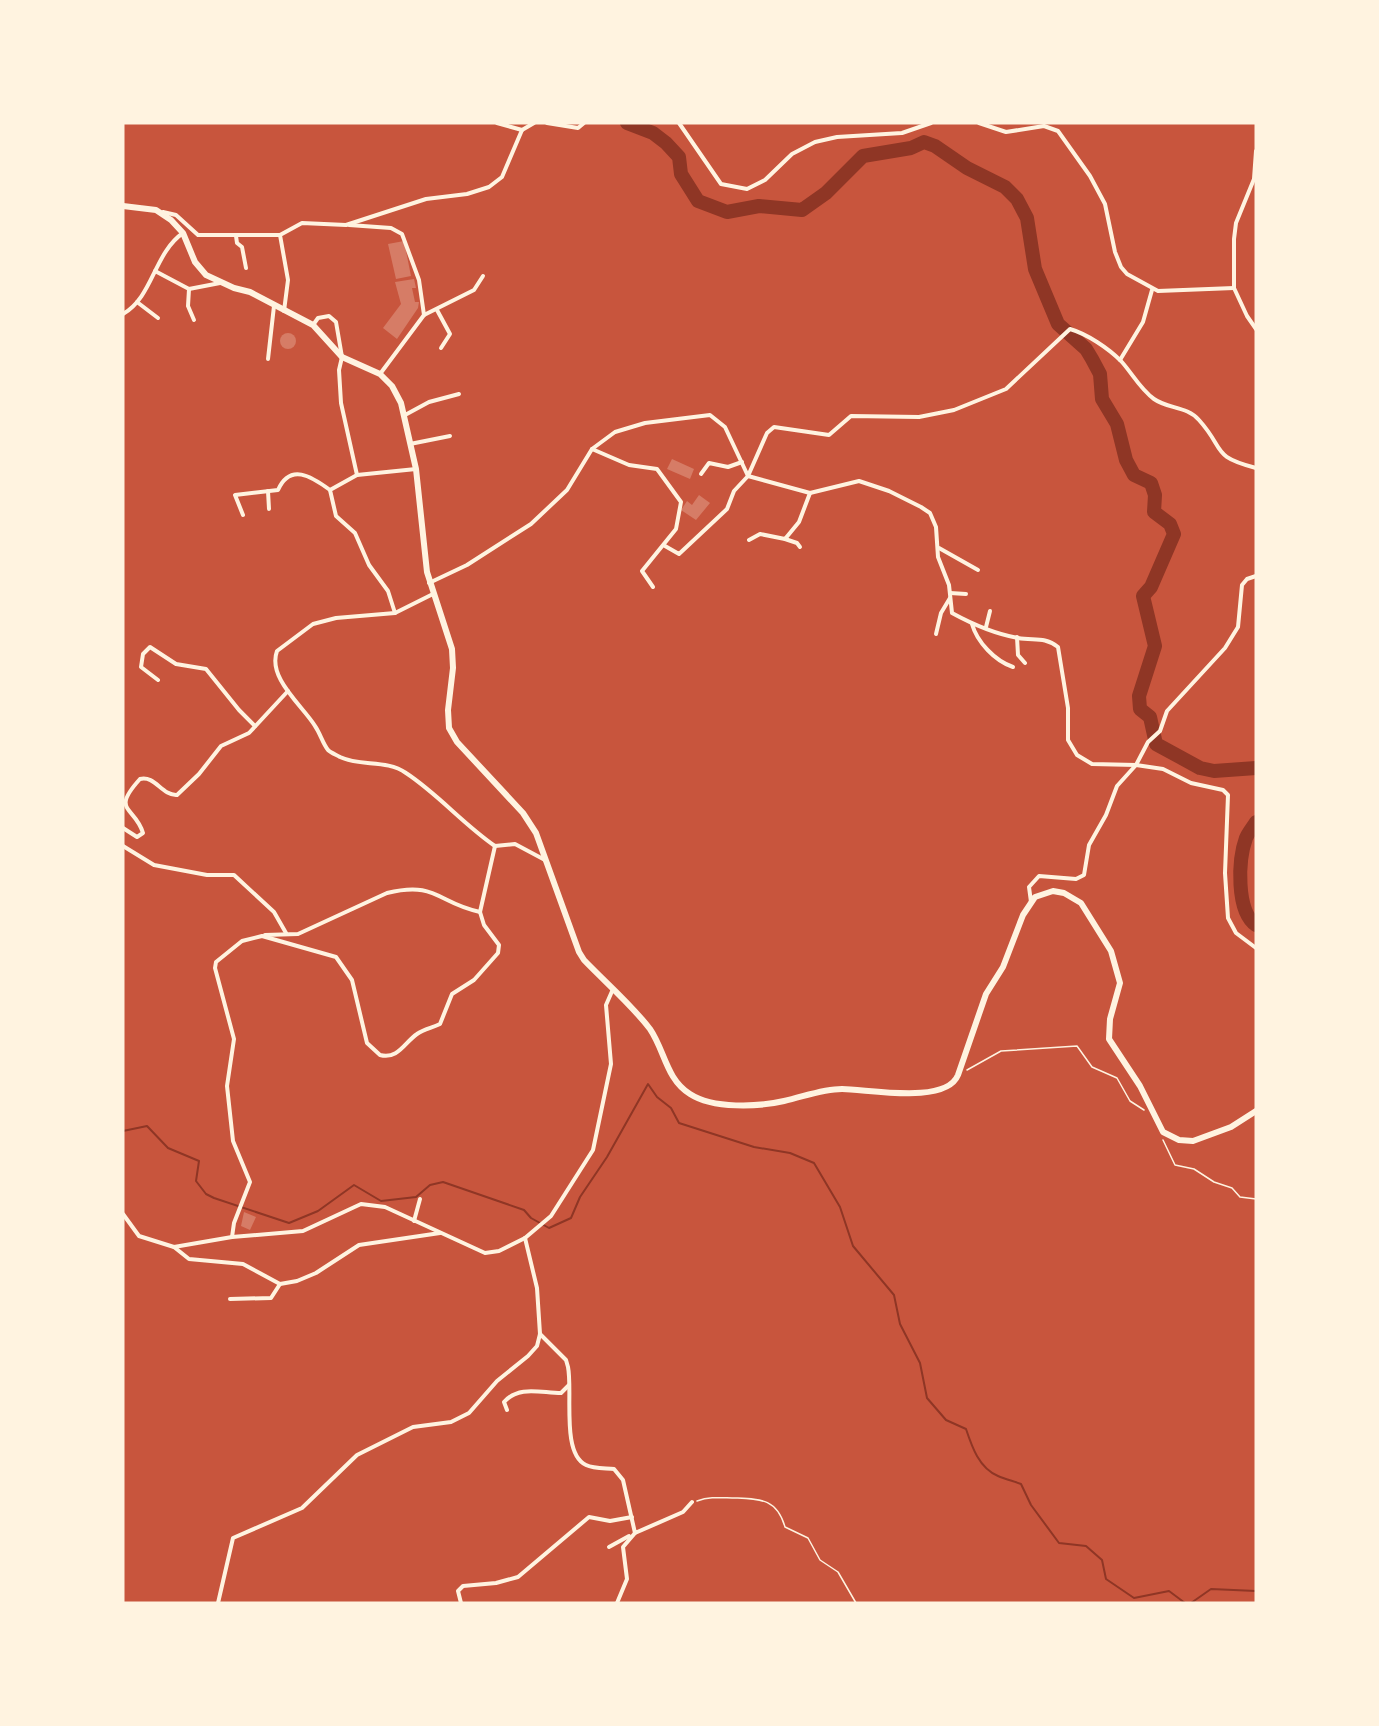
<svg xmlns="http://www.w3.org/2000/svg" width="1379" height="1726" viewBox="0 0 1379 1726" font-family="'Golos Text',sans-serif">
  <rect width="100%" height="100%" fill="#c8553d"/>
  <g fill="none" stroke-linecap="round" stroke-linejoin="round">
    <g stroke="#8f3625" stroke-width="2">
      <path d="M 123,1131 L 147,1126 L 168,1148 L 199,1161 L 196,1181 L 206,1194 L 214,1198 L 289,1223 L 318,1211 L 354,1185 L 381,1201 L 416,1197 L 430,1185 L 443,1182 L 524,1210 L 531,1218 L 549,1228 L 571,1218 L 580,1197 L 607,1157 L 648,1084 L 657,1097 L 671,1108 L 679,1123 L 754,1147 L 790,1153 L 814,1163 L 840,1207 L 853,1246 L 894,1295 L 900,1324 L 920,1363 L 927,1398 L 946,1420 L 966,1429 C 972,1447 979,1468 998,1476 C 1005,1479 1013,1481 1021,1484 L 1031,1505 L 1059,1543 L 1086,1546 L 1102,1560 L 1106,1579 L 1134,1598 L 1169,1591 L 1185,1603"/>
      <polyline points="1191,1603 1211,1589 1256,1591"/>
    </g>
    <g stroke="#8f3625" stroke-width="14">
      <polyline points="627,123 653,133 666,143 679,157 681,174 698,201 727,212 759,206 802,210 826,193 863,156 911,148 924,142 935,146 967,168 1005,187 1017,199 1027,218 1035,269 1058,324 1086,349 1092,359 1100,374 1102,399 1117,424 1126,460 1134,475 1151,483 1155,495 1154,512 1170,524 1174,534 1151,587 1143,596 1155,646 1139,696 1140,709 1150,717 1156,744 1200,768 1214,771 1256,768"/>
      <path d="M 1256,822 C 1253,827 1248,833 1246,838 C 1238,860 1236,911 1256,925"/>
    </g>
  </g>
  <g fill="#d67c66">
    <polygon points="404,241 411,276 396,279 388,244"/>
    <polygon points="414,279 416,288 412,288 415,302 419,302 418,308 397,339 383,328 401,304 395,282"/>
    <circle cx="288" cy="341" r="8"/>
    <polygon points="672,459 694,469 690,479 667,469"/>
    <polygon points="699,495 710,503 696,520 681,510 687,501 692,505"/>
    <polygon points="244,1212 256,1217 250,1230 241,1226"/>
  </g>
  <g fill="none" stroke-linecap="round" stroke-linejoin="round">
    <g stroke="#fff3e0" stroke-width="1.5">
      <polyline points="967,1070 1001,1051 1077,1046 1092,1067 1117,1078 1130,1101 1144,1110"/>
      <polyline points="1163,1140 1175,1165 1194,1169 1214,1182 1232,1188 1240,1197 1256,1199"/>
      <path d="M 697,1501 C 711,1496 722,1498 736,1498 C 761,1499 777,1499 785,1527 L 808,1538 L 820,1560 L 838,1572 L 856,1603"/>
    </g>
    <g stroke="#fff3e0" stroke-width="4">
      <polyline points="497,123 522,130"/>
      <polyline points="547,123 578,128 584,123"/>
      <polyline points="679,123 721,184 747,189 765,180 792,154 815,142 837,137 902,133 931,123"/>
      <polyline points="979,123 1006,132 1044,126 1058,131 1090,176 1105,204 1115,252 1121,267 1127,274 1158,291 1234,288"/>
      <polyline points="1256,151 1254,179 1236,223 1234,239 1234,288 1247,316 1256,329"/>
      <polyline points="163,212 176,215 198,235 280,235"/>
      <polyline points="349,225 391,228 402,234 419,280 424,315"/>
      <polyline points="236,236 237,243 242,247 246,268"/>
      <polyline points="155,271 189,289 220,283"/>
      <polyline points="189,289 188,306 194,320"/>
      <polyline points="137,302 158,318"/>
      <polyline points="437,310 450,334 441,348"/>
      <polyline points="284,311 288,280 280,235 302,223 346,225 426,199 467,194 489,187 502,177 522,130 534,123"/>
      <path d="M 123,314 C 153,297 154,253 183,233"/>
      <polyline points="313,325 318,318 329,316 336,322 342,357 339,370 341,403 357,475"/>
      <polyline points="268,359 274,306"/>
      <polyline points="1120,360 1143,322 1152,290"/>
      <polyline points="380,374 424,315 474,290 483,276"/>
      <polyline points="405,415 429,402 459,394"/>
      <polyline points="410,444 450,436"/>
      <polyline points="592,449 629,465 657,469 681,502 676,529 642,571 653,587"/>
      <polyline points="701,474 709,463 728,467 742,462"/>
      <path d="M 748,476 L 810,493 L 859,481 L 889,491 L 921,507 L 930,513 L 936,527 L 938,557 L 949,585 L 952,613 C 972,624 996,634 1018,638 C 1034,641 1044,636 1058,647 L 1068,708 L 1068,740 L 1077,755 L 1092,764 L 1136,765 L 1163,769 L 1191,783 L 1223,790 L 1228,795 L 1225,873 L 1228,918 L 1236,933 L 1256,948"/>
      <polyline points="268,491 269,509"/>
      <path d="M 243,515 L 235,495 L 278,490 C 290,463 311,476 330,490"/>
      <polyline points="785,539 797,543 800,547"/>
      <polyline points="749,540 760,534 785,539 799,522 810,493"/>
      <path d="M 665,546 L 679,554 L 727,509 L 734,491 L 748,476 L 767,433 L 774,427 L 829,435 L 851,416 L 919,417 L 954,410 L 1006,389 L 1070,329 C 1087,334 1108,348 1121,361 C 1132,373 1140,389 1154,399 C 1168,409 1187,406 1199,420 C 1226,450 1210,456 1256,468"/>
      <polyline points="939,548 978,570"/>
      <polyline points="429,583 467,565 531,524 567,490 592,449 615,432 645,423 710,415 725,427 748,476"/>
      <polyline points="950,593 966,594"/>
      <path d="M 433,594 L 395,613 L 336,618 L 313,624 L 277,651 C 267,678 303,706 315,726 C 320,733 323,744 328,750 C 331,753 337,755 340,757 C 361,767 386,759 406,773 C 438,794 463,824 495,846 L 515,844 L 545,860"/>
      <polyline points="395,613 388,591 369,565 355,533 336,516 330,490 357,475 416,469"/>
      <path d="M 972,624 C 977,642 995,661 1013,667"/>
      <polyline points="986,627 990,611"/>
      <polyline points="936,634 941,613 950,598"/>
      <polyline points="1017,637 1018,655 1025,663"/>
      <polyline points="158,680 141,667 143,654 150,647 176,664 206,669 239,710 255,726"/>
      <path d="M 123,828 L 137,837 L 143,833 C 135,806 110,812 140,779 C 155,775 162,796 177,795 L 199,774 L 221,746 L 249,733 L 288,691"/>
      <polyline points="123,846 154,865 207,875 234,875 274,912 286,933"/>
      <polyline points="1031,902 1029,887 1039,876 1076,879 1084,875 1089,845 1106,815 1117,786 1136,765 1148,742 1160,731 1167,711 1225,648 1238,627 1242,585 1247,579 1256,576"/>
      <path d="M 265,935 L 298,934 L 387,893 C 437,881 437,903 480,912"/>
      <polyline points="123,1214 139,1236 174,1247 232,1237 303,1231 361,1204 385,1207 485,1253 499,1251 525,1238 551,1216 593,1150 611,1064 606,1005 613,989"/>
      <polyline points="414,1221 420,1199"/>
      <path d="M 232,1237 L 234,1223 L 250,1182 L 233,1141 L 227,1086 L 234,1039 L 215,968 L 216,962 L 242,941 L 262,936 L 336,957 L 352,980 L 367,1043 L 380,1055 C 398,1060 405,1042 417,1034 C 424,1029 432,1028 440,1024 L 452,994 L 474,980 L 498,953 L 499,945 L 484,925 L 480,912 L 495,846"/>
      <polyline points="174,1247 189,1259 243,1264 280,1284 297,1281 316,1273 359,1245 440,1233"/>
      <polyline points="230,1299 271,1298 280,1284"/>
      <path d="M 540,1334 L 566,1360 L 568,1367 C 573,1391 561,1454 586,1465 C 594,1469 606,1468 614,1469 L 623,1480 L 635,1533 L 683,1512 L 692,1502"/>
      <path d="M 507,1410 L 504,1402 C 519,1385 541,1393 561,1393 L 569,1385"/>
      <polyline points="609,1547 629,1536"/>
      <polyline points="218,1603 233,1538 302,1508 357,1455 413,1427 451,1422 469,1413 497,1381 528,1356 537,1346 540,1334 537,1288 525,1238"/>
      <polyline points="461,1603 458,1591 463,1586 496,1583 518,1577 589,1517 610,1521 632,1517"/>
      <polyline points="617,1603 627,1579 623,1547 635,1533"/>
    </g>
    <path stroke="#fff3e0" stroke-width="6" d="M 123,206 L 156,210 L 171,220 L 183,233 L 195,262 L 206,275 L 234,288 L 250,292 L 313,325 L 342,357 L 380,374 L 392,386 L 401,403 L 416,469 L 427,572 L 452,649 L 453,668 L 448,710 L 449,728 L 457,742 L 523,813 L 536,833 L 579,952 L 584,960 C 606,983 631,1004 650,1029 C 665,1051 666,1079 690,1094 C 713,1109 758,1107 784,1101 C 803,1097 822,1089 842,1089 C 868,1089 946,1105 958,1075 L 986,994 L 1003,967 L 1023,915 L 1035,897 L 1053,891 L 1064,893 L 1081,903 L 1111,951 L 1120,983 L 1110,1019 L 1109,1039 L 1140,1086 L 1163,1132 L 1179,1140 L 1193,1141 L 1231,1127 L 1256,1111"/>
  </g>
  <rect width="1379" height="1726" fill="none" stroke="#fff3e0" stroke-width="249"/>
</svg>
